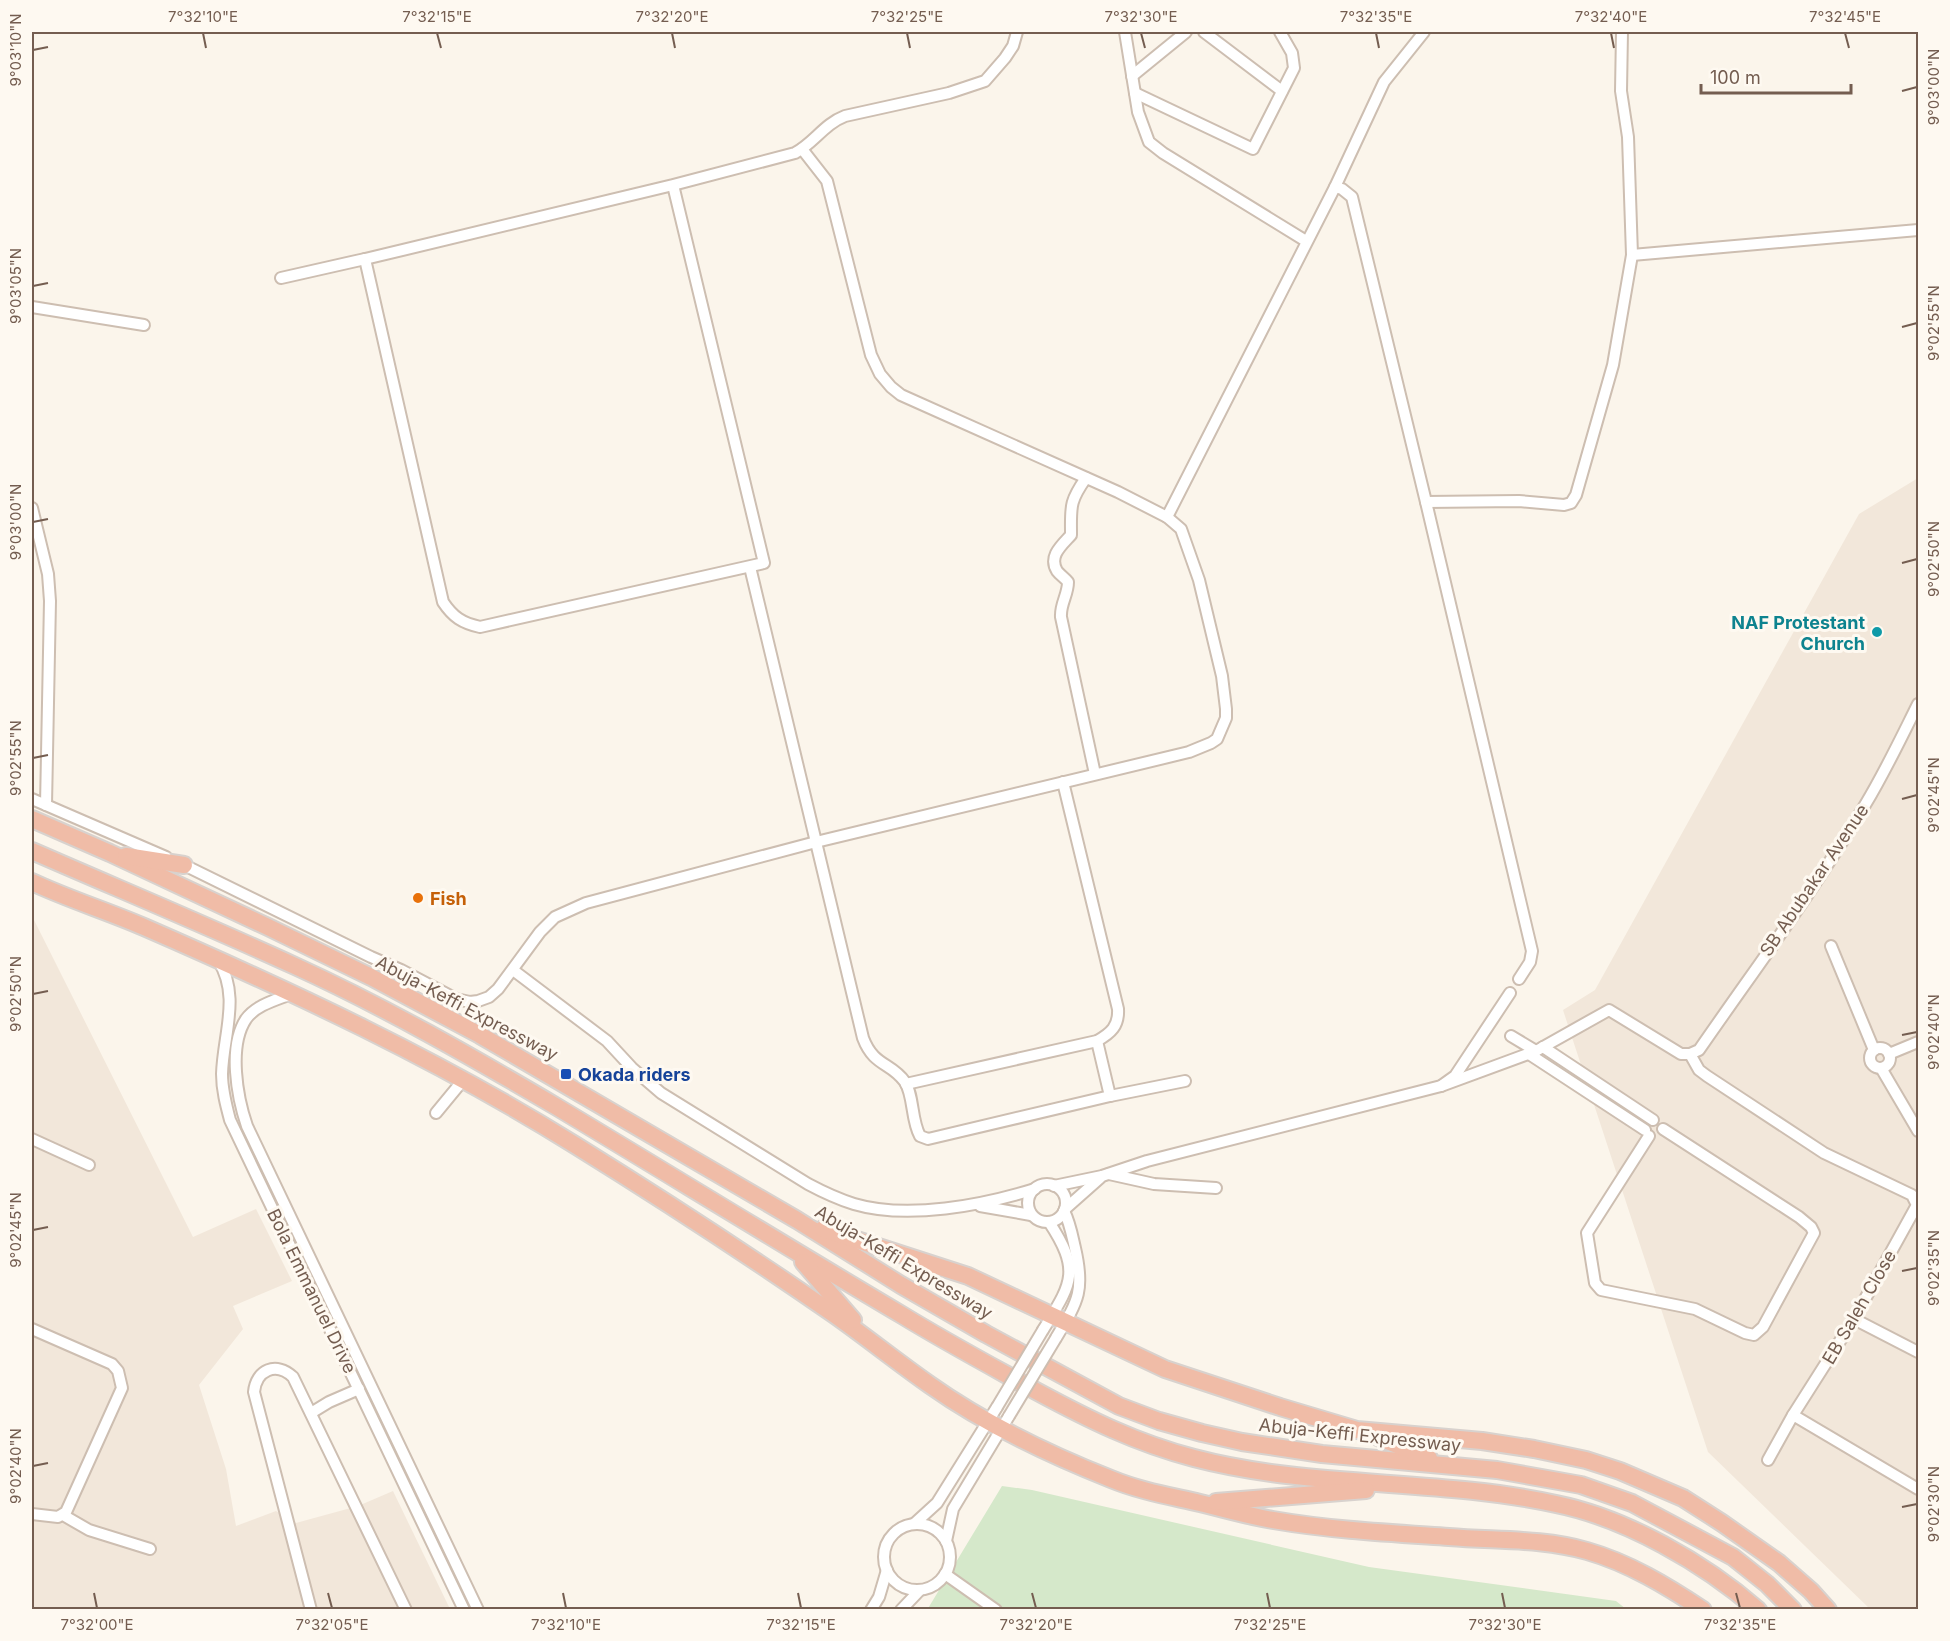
<svg xmlns="http://www.w3.org/2000/svg" width="1950" height="1641" viewBox="0 0 1950 1641" font-family="Inter,sans-serif">
  <rect width="100%" height="100%" fill="#fbf5eb"/>
  <g fill="#f2e7da">
    <polygon points="1918,478 1918,1609 1870,1609 1708,1452 1563,1010 1595,990 1859,514"/>
    <polygon points="32,916 193,1237 256,1209 292,1281 233,1306 243,1329 199,1385 226,1469 236,1526 276,1511 296,1523 358,1506 393,1491 450,1609 32,1610"/>
  </g>
  <polygon fill="#d5e8ca" points="1002,1486 1032,1490 1369,1567 1616,1601 1626,1609 927,1610"/>
  <g fill="none" stroke-linecap="round" stroke-linejoin="round">
    <g stroke="#cdbeb1" stroke-width="14">
      <g id="minor">
        <polyline points="1125,32 1138,112 1149,142 1163,153 1306,241"/>
        <polyline points="1204,32 1282,91"/>
        <polyline points="1132,76 1186,32"/>
        <polyline points="1135,93 1253,149 1294,68 1292,53 1280,32"/>
        <path d="M 673,185 L 764,563 L 480,627 C 462,623 453,617 443,602 L 365,259 L 673,185 L 795,153 C 814,143 824,124 845,116 L 949,93 L 985,81 L 1005,58 L 1013,46 L 1017,32"/>
        <polyline points="1335,187 1342,189 1352,197 1426,502 1532,951 1530,962 1519,979"/>
        <polyline points="1632,255 1918,230"/>
        <polyline points="281,278 365,259"/>
        <polyline points="32,307 144,325"/>
        <path d="M 1086,478 C 1069,502 1071,507 1071,535 C 1062,545 1048,556 1057,571 C 1060,575 1065,578 1068,582 C 1068,595 1060,604 1061,617 L 1095,774"/>
        <polyline points="1426,502 1519,501 1564,505 1571,503 1576,495 1613,365 1632,255 1628,137 1621,91 1622,32"/>
        <polyline points="32,508 48,574 50,601 46,805"/>
        <polyline points="1167,517 1335,187 1384,82 1424,32"/>
        <path d="M 750,567 L 863,1038 C 874,1067 891,1062 905,1082 C 914,1096 911,1120 920,1136 L 928,1139 L 1110,1096 L 1185,1081"/>
        <polyline points="32,799 166,857"/>
        <polyline points="180,863 371,957 401,970 456,999 470,1002 478,1001 489,997 498,989 540,932 555,917 586,903 816,842 1189,752 1211,743 1217,739 1226,718 1226,709 1222,676 1199,580 1181,529 1167,517 1118,492 901,395 891,387 880,374 871,355 827,181 802,149"/>
        <polyline points="1831,946 1874,1050"/>
        <path d="M 218,960 C 241,996 223,1035 222,1074 C 222,1090 226,1105 230,1120 L 464,1610"/>
        <path d="M 513,970 L 607,1041 L 632,1068 L 661,1093 L 808,1184 C 823,1192 838,1199 854,1204 C 908,1220 983,1205 1035,1189"/>
        <path d="M 291,994 C 276,1000 256,1005 246,1019 C 228,1046 237,1097 247,1126 L 478,1610"/>
        <polyline points="1511,1036 1536,1051"/>
        <polyline points="1097,1041 1110,1096"/>
        <polyline points="1543,1047 1653,1120"/>
        <circle cx="1880" cy="1058" r="10"/>
        <polyline points="1529,1054 1645,1130"/>
        <polyline points="1690,1054 1699,1070 1707,1076 1824,1153 1912,1195 1917,1205 1854,1319 1793,1415 1768,1460"/>
        <polyline points="1889,1054 1918,1042"/>
        <polyline points="1881,1068 1918,1131"/>
        <path d="M 906,1084 L 1097,1041 C 1111,1033 1119,1026 1118,1009 L 1063,782"/>
        <path d="M 1441,1086 L 1536,1051 L 1609,1010 L 1681,1054 L 1690,1054 L 1699,1050 C 1755,969 1815,889 1865,805 C 1885,772 1901,738 1918,704"/>
        <polyline points="436,1113 464,1079"/>
        <polyline points="1649,1136 1587,1233 1595,1283 1601,1290 1695,1309 1745,1333 1754,1335 1763,1327 1814,1233 1811,1227 1799,1217 1663,1129"/>
        <polyline points="32,1139 89,1165"/>
        <polyline points="1109,1174 1154,1184 1216,1188"/>
        <circle cx="1047" cy="1203" r="19"/>
        <polyline points="1054,1186 1102,1176 1147,1161 1441,1086 1455,1076 1510,993"/>
        <polyline points="980,1206 1031,1215"/>
        <polyline points="1065,1209 1100,1178"/>
        <polyline points="1854,1319 1918,1352"/>
        <polyline points="32,1329 112,1364 118,1371 122,1388 66,1512 58,1517 32,1514"/>
        <path d="M 1043,1330 C 1071,1284 1082,1272 1049,1222"/>
        <path d="M 1056,1338 C 1078,1301 1085,1291 1075,1248 C 1072,1235 1070,1223 1064,1211"/>
        <polyline points="311,1413 329,1402 359,1389"/>
        <polyline points="1793,1415 1918,1489"/>
        <polyline points="63,1515 89,1530 150,1549"/>
        <polyline points="914,1524 937,1503 997,1407"/>
        <circle cx="917" cy="1557" r="33"/>
        <polyline points="946,1541 953,1509 1009,1416"/>
        <polyline points="945,1574 996,1610"/>
        <path d="M 311,1610 L 254,1392 C 256,1370 276,1361 293,1377 L 406,1610"/>
        <polyline points="871,1610 879,1597 887,1570"/>
        <polyline points="901,1610 920,1590"/>
      </g>
    </g>
    <g stroke="#d8d2ce" stroke-width="20">
      <g id="highway">
        <polyline points="32,819 110,853 268,927 371,977 480,1035 797,1220 901,1285 986,1334 1119,1406 1159,1421 1202,1433 1242,1442 1322,1454 1497,1470 1581,1485 1632,1503 1733,1557 1767,1584 1793,1610"/>
        <path d="M 32,851 C 119,889 208,926 295,966 C 385,1007 472,1057 557,1107 C 672,1176 787,1247 902,1315 C 946,1342 991,1366 1036,1391 C 1088,1419 1136,1443 1194,1458 C 1312,1489 1437,1478 1556,1504 C 1626,1518 1704,1563 1758,1610"/>
        <polyline points="126,856 184,865"/>
        <path d="M 32,882 C 68,899 107,911 144,927 C 291,991 439,1060 575,1145 C 662,1199 748,1255 832,1313 C 865,1336 897,1362 930,1385 C 985,1424 1048,1454 1111,1479 C 1140,1491 1170,1496 1200,1503 C 1225,1509 1249,1516 1273,1520 C 1331,1530 1390,1533 1449,1537 C 1495,1541 1542,1538 1587,1551 C 1629,1563 1667,1586 1703,1610"/>
        <polyline points="823,1229 968,1276 1165,1369 1280,1407 1357,1430 1482,1441 1534,1449 1586,1460 1620,1471 1683,1498 1722,1523 1779,1563 1811,1591 1828,1610"/>
        <polyline points="803,1262 853,1320"/>
        <polyline points="1378,1437 1429,1458"/>
        <polyline points="1216,1502 1366,1490"/>
      </g>
    </g>
    <use href="#minor" stroke="#fff" stroke-width="10"/>
    <use href="#highway" stroke="#f0bca7" stroke-width="16"/>
    <g stroke="#cdbeb1" stroke-width="14" stroke-linecap="butt">
      <g id="minor-bridge">
        <polyline points="997,1407 1043,1330"/>
        <polyline points="1009,1416 1056,1338"/>
      </g>
    </g>
    <use href="#minor-bridge" stroke="#fff" stroke-width="10"/>
  </g>
  <path fill="none" stroke="#745d50" stroke-width="2" d="M 203,33 L 206,48M 437,33 L 441,48M 672,33 L 675,48M 907,33 L 910,48M 1141,33 L 1145,48M 1376,33 L 1379,48M 1611,33 L 1614,48M 1845,33 L 1849,48M 33,50 L 48,47M 1902,91 L 1917,87M 33,286 L 48,283M 1902,327 L 1917,323M 33,522 L 48,519M 1902,563 L 1917,559M 33,758 L 48,755M 1902,799 L 1917,795M 33,994 L 48,991M 1902,1035 L 1917,1032M 33,1230 L 48,1227M 1902,1271 L 1917,1268M 33,1466 L 48,1463M 1902,1507 L 1917,1504M 94,1593 L 97,1608M 328,1593 L 332,1608M 563,1593 L 566,1608M 798,1593 L 801,1608M 1032,1593 L 1036,1608M 1267,1593 L 1270,1608M 1502,1593 L 1505,1608M 1736,1593 L 1740,1608"/>
  <circle fill="#0f9aa8" stroke="#fef9f1" stroke-width="2" cx="1877" cy="632" r="6"/>
  <circle fill="#e8710a" stroke="#fef9f1" stroke-width="2" cx="418" cy="898" r="6"/>
  <rect fill="#1a4fb4" stroke="#fef9f1" stroke-width="2" x="560" y="1068" width="12" height="12" rx="3"/>
  <g text-anchor="middle" dominant-baseline="central" stroke-width="6" stroke-linejoin="round" paint-order="stroke">
    <g font-size="18" font-weight="bold" fill="#0d838f" stroke="#fef9f1" text-anchor="end">
      <text x="1865" y="622">NAF Protestant<tspan x="1865" dy="21">Church</tspan></text>
    </g>
    <g font-size="18" fill="#745d50" stroke="#fef9f1">
      <text transform="translate(1814 880) rotate(-56)">SB Abubakar Avenue</text>
      <text transform="translate(467 1008) rotate(28)">Abuja-Keffi Expressway</text>
      <text transform="translate(904 1262) rotate(31)">Abuja-Keffi Expressway</text>
      <text transform="translate(312 1291) rotate(64)">Bola Emmanuel Drive</text>
      <text transform="translate(1859 1307) rotate(-60)">EB Saleh Close</text>
      <text transform="translate(1360 1435) rotate(6)">Abuja-Keffi Expressway</text>
    </g>
    <g font-size="18" font-weight="bold" fill="#c56008" stroke="#fef9f1" text-anchor="start">
      <text x="430" y="898">Fish</text>
    </g>
    <g font-size="18" font-weight="bold" fill="#164399" stroke="#fef9f1" text-anchor="start">
      <text x="578" y="1074">Okada riders</text>
    </g>
  </g>
  <rect width="1950" height="1641" fill="none" stroke="#fef9f1" stroke-width="66"/>
  <path d="M1701 84v9h150v-9" fill="none" stroke="#745d50" stroke-width="3"/>
  <text x="1710" y="84" font-size="18" fill="#745d50" stroke="#fef9f1" stroke-width="4.5" paint-order="stroke">100 m</text>
  <rect x="33" y="33" width="1884" height="1575" fill="none" stroke="#745d50" stroke-width="2"/>
  <g font-size="15" text-anchor="middle" fill="#745d50">
    <text x="203" y="22">7°32'10"E</text>
    <text x="437" y="22">7°32'15"E</text>
    <text x="672" y="22">7°32'20"E</text>
    <text x="907" y="22">7°32'25"E</text>
    <text x="1141" y="22">7°32'30"E</text>
    <text x="1376" y="22">7°32'35"E</text>
    <text x="1611" y="22">7°32'40"E</text>
    <text x="1845" y="22">7°32'45"E</text>
    <text transform="translate(16 50) rotate(-90)" y="5">9°03'10"N</text>
    <text transform="translate(1934 87) rotate(-90)" y="5">9°03'00"N</text>
    <text transform="translate(16 286) rotate(-90)" y="5">9°03'05"N</text>
    <text transform="translate(1934 323) rotate(-90)" y="5">9°02'55"N</text>
    <text transform="translate(16 522) rotate(-90)" y="5">9°03'00"N</text>
    <text transform="translate(1934 559) rotate(-90)" y="5">9°02'50"N</text>
    <text transform="translate(16 758) rotate(-90)" y="5">9°02'55"N</text>
    <text transform="translate(1934 795) rotate(-90)" y="5">9°02'45"N</text>
    <text transform="translate(16 994) rotate(-90)" y="5">9°02'50"N</text>
    <text transform="translate(1934 1032) rotate(-90)" y="5">9°02'40"N</text>
    <text transform="translate(16 1230) rotate(-90)" y="5">9°02'45"N</text>
    <text transform="translate(1934 1268) rotate(-90)" y="5">9°02'35"N</text>
    <text transform="translate(16 1466) rotate(-90)" y="5">9°02'40"N</text>
    <text transform="translate(1934 1504) rotate(-90)" y="5">9°02'30"N</text>
    <text x="97" y="1630">7°32'00"E</text>
    <text x="332" y="1630">7°32'05"E</text>
    <text x="566" y="1630">7°32'10"E</text>
    <text x="801" y="1630">7°32'15"E</text>
    <text x="1036" y="1630">7°32'20"E</text>
    <text x="1270" y="1630">7°32'25"E</text>
    <text x="1505" y="1630">7°32'30"E</text>
    <text x="1740" y="1630">7°32'35"E</text>
  </g>
</svg>
